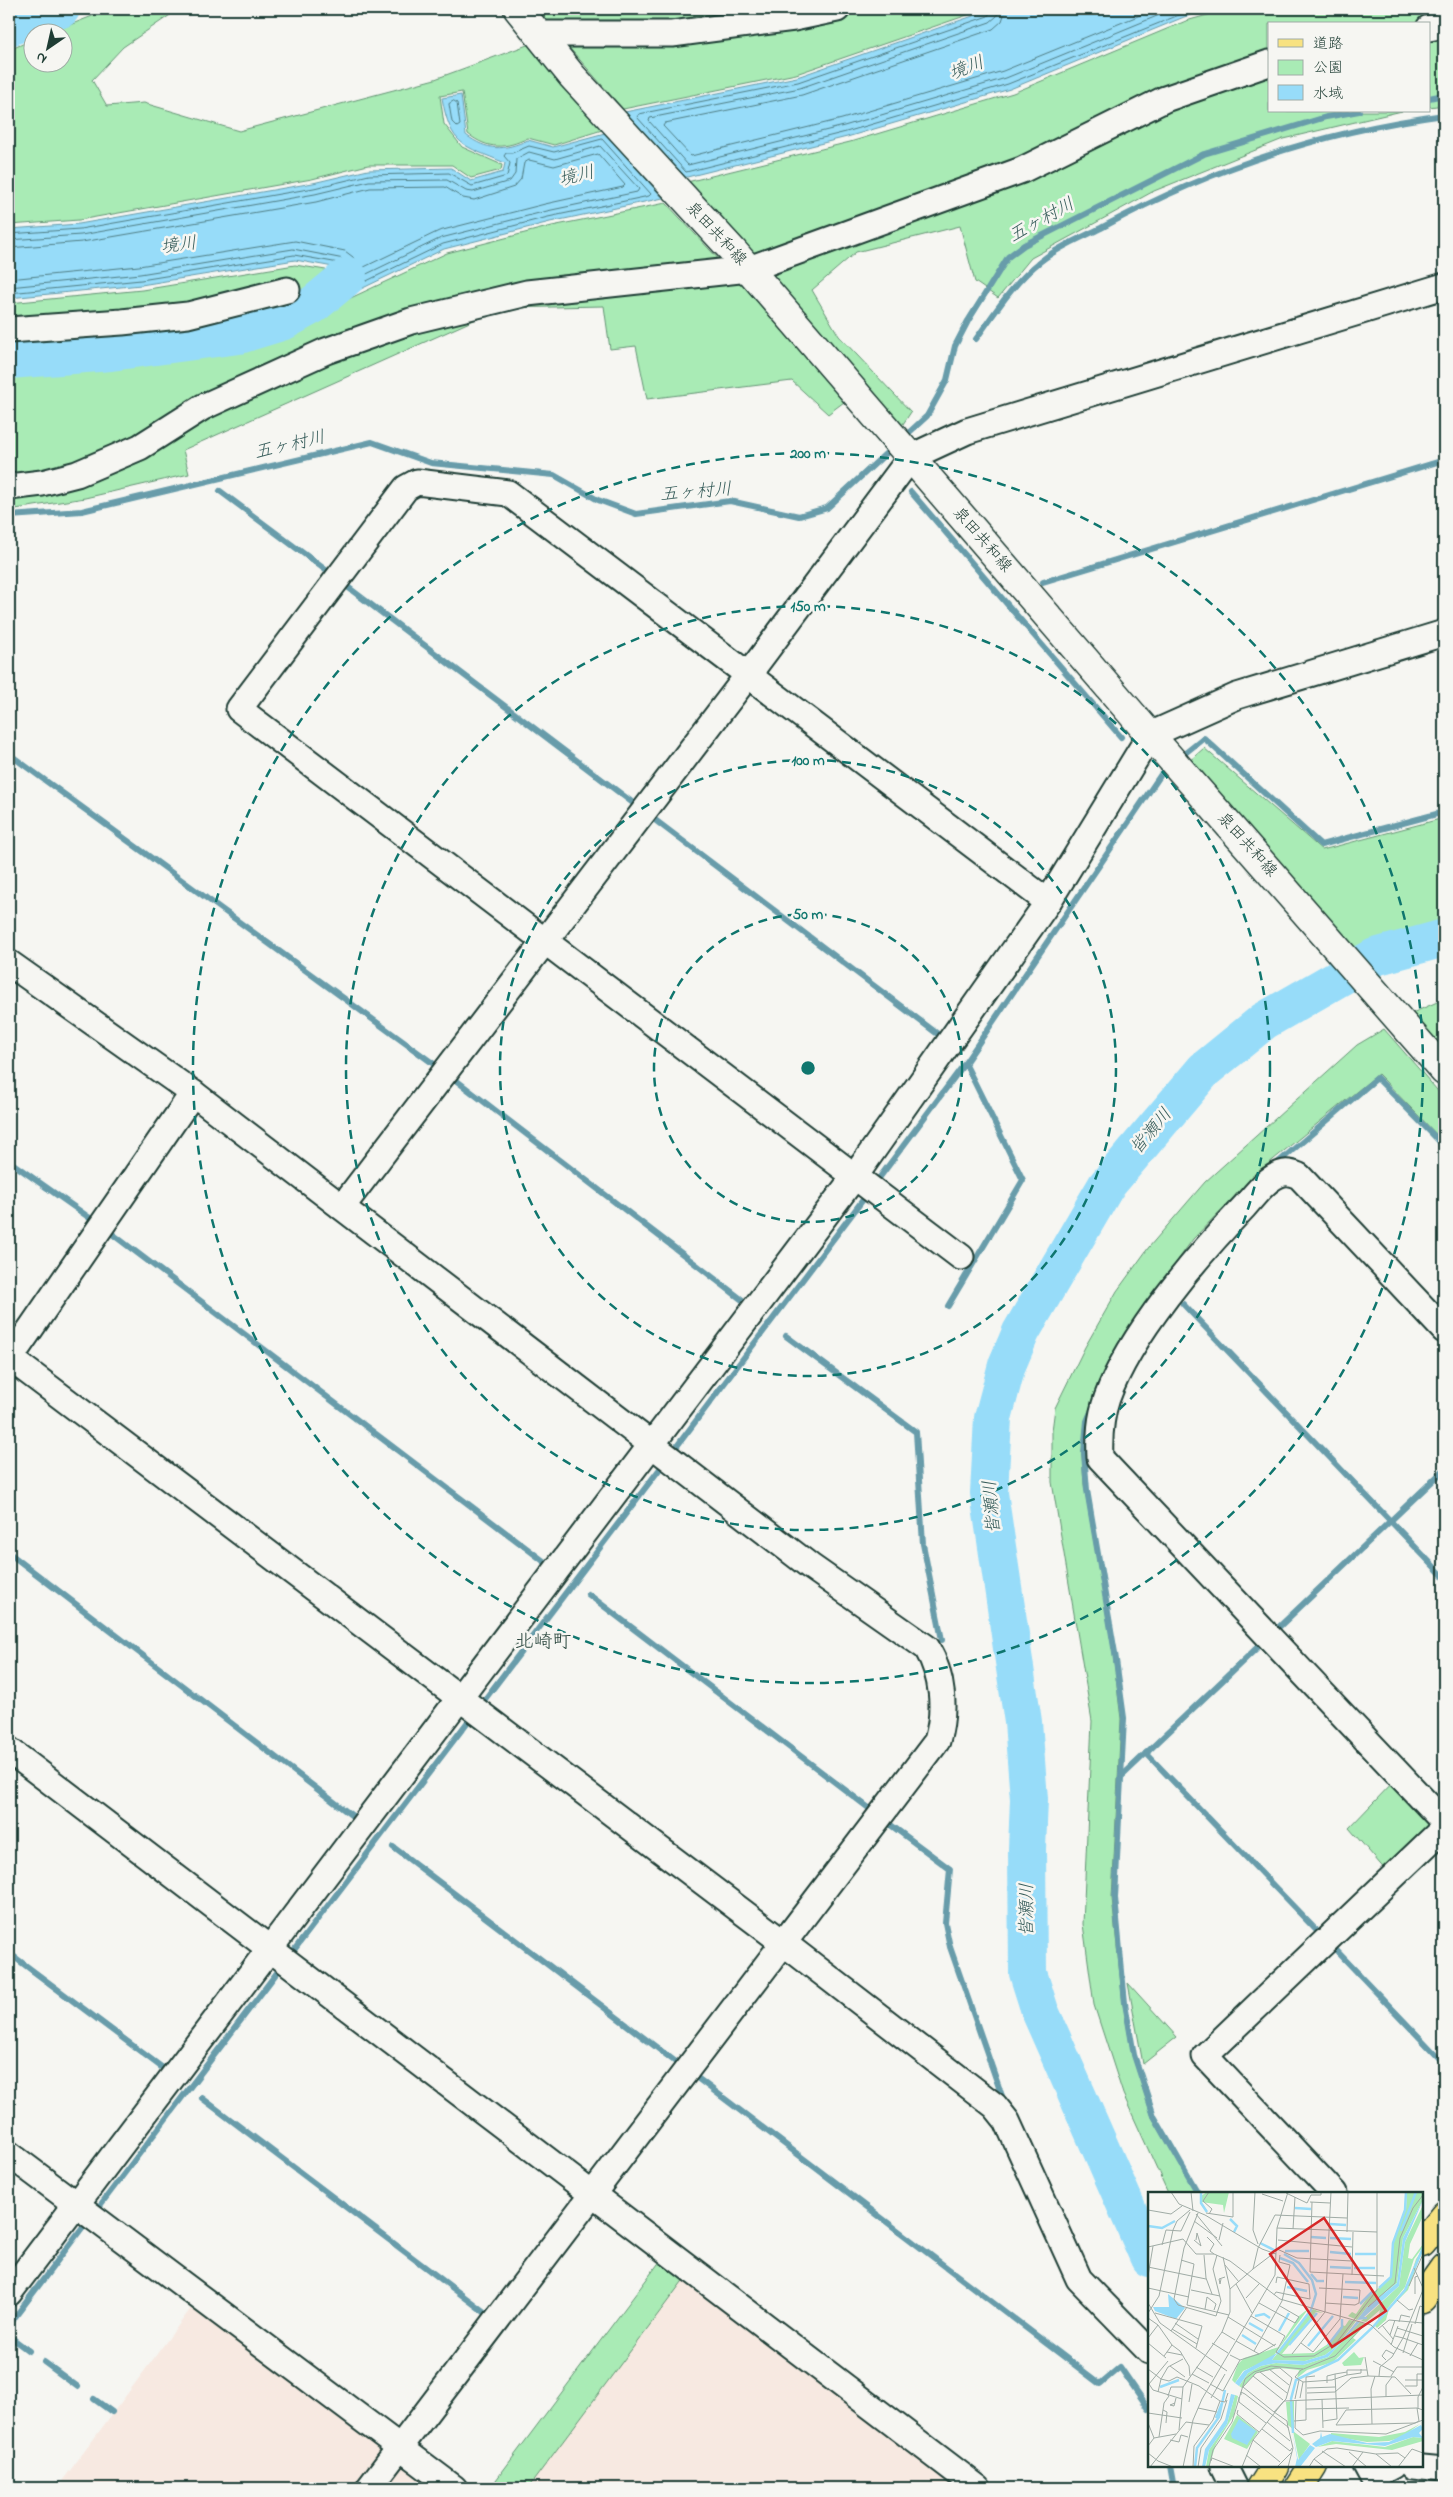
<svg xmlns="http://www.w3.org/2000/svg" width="1453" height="2497" viewBox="0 0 1453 2497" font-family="'Indie Flower','Klee One',sans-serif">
  <rect width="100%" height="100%" fill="#f6f6f2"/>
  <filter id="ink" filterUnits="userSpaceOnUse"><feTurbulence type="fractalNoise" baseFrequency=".02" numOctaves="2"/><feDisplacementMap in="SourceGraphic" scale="10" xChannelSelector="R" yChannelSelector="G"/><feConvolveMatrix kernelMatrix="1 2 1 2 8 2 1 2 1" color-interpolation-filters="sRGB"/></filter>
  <g filter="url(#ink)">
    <g fill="#f7e9e1">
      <polygon points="661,2260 966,2488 490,2488"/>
      <polygon points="195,2303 388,2448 358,2488 57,2488"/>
      <polygon points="404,2467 434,2488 380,2488 395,2468"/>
    </g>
    <g fill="#a9ebb5" stroke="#649474">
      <path d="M 110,9 L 179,9 L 123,47 L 92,80 L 107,106 L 144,103 L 239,131 L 435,79 L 530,44 L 602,130 L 554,145 L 528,138 C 505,149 489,150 468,134 L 462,92 L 440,96 L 444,124 L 462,147 L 502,165 L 501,170 L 471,178 L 452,165 L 368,165 L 312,179 L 79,220 L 9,225 L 9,50 L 32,40 L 32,62 L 62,62 L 62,32 L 52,32 Z"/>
      <polygon points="640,9 985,9 796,74 623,109 536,10 629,11"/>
      <polygon points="1229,9 1444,9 1444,105 1429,107 1429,24 1269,24 1269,111 1402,111 1283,139 1154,191 1031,258 998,298 975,282 960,226 856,252 812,290 839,336 911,412 899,430 687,182 850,142 1013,93 1186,21"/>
      <polygon points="666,203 739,281 844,402 828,414 792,381 647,399 636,346 610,349 604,306 501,308 183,450 189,474 85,498 9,510 9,303 142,290 295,265 332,271 300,298 310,317 447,253 552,226"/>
      <polygon points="1204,748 1322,850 1444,818 1444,921 1349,953 1186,764"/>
      <polygon points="1444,999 1444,1055 1410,1014"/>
      <polygon points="1384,1029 1444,1098 1444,1142 1378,1074 1257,1173 1193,1239 1131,1326 1100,1381 1085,1421 1082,1454 1084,1484 1113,1653 1121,1719 1112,1898 1123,2004 1132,2055 1152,2117 1196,2193 1168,2193 1123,2094 1094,2005 1083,1924 1092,1721 1052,1482 1052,1431 1055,1408 1085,1347 1117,1291 1149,1247 1205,1182 1357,1045"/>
      <polygon points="1397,1778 1434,1827 1387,1872 1349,1828"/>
      <polygon points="1128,1983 1177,2037 1143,2064"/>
      <polygon points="661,2260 685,2278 528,2488 490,2488"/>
    </g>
    <g fill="#97dcf9" stroke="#679caa">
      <polygon points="993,9 1212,9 1184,17 1010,89 847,137 683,178 625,112 797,77"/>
      <path d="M 461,95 L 466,135 C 487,151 504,151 528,140 L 553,147 L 605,133 L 663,198 L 550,222 L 444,249 L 311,313 L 303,298 L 339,268 L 295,260 L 141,285 L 9,298 L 9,229 L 79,224 L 313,183 L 368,170 L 451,168 L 471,181 L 503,172 L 505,163 C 463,145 451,147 442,98 Z"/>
    </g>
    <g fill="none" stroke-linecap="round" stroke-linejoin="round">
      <g stroke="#4f7d83" stroke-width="1">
        <polyline points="992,9 988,16 798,82 639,114 637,117 686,172 846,132 1008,84 1194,9"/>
        <polyline points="998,9 997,16 990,22 800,88 650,118 649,121 688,165 844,126 1006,78 1174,9"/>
        <polyline points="1006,9 1002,21 993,29 802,95 665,123 663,126 691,156 842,119 1003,71 1155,9"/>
        <polygon points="454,101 457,103 460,125 457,127 452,122 449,104"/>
        <polyline points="9,234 80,229 314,188 369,175 449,173 472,186 507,176 510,163 504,156 506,153 512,153 529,146 554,152 602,139 651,194 649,196 548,217 443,244 315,306 311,299 341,274 343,267 339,263 294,255 141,280 9,293"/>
        <polyline points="9,240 81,235 315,194 369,181 447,180 466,191 473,192 510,181 515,174 516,159 529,152 555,159 600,146 639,189 637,192 547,211 441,238 346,284 343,281 350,268 344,259 293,249 140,274 9,287"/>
        <polyline points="9,248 82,242 316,202 370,188 445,187 463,198 474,200 514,187 521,179 524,163 529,160 554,166 598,154 625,185 623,187 545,204 439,231 360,269 353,257 345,251 295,241 139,266 9,279"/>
      </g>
      <g stroke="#679caa" stroke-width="6">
        <polyline points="1429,98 1444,95"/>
        <path d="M 976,339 C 996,311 1014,282 1041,261 C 1058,247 1081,238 1101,228 C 1207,170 1324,131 1444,115"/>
        <polyline points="903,438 927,416 947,380 955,346 968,321 1008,257 1024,245 1204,154 1326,117 1359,111"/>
        <polyline points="220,491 331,574"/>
        <polyline points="911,492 1121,737"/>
        <polyline points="9,516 82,511 372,442 431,463 554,475 598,500 636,514 730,501 799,516 827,508 894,446"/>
        <polyline points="1043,582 1444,460"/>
        <polyline points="345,585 637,806"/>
        <polyline points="9,754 438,1067"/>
        <polyline points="1179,758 1204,738 1321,845 1444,812"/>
        <polyline points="651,817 939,1035"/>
        <polyline points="453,1078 745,1302"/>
        <polyline points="9,1161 94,1221"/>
        <polyline points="1274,1166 1377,1078 1444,1146"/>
        <polyline points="874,1185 965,1063 1164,770 1169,766"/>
        <polyline points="111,1233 550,1566"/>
        <polyline points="1183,1304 1444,1577"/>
        <polyline points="948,1306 1023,1180 965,1063"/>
        <polyline points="786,1336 916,1432 923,1544 942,1640"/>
        <polyline points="1092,1410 1087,1421 1084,1453 1087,1490 1115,1653 1124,1718 1115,1898 1125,2003 1134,2055 1154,2116 1198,2193"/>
        <polyline points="671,1454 868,1193"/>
        <polyline points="9,1553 355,1818"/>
        <polyline points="588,1594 874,1812"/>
        <polyline points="1280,1626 1444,1470"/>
        <polyline points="479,1707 665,1462"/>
        <polyline points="1146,1753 1317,1931"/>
        <polyline points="1122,1776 1262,1643"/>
        <polyline points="888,1823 950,1869 945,1923 950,1947 1002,2096"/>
        <polyline points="393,1847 681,2066"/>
        <polyline points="1336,1950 1444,2063"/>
        <polyline points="9,1953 164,2069"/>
        <polyline points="288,1958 473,1715"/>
        <polyline points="696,2077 1100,2384 1120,2367 1149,2409"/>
        <polyline points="202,2098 487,2314"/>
        <polyline points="95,2212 282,1966"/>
        <polyline points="9,2325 88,2220"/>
        <polyline points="9,2336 29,2351"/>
        <polyline points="44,2362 78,2387"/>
        <polyline points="94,2399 112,2412"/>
        <polyline points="1170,2466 1174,2488"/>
      </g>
      <g stroke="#97dcf9" stroke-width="38">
        <polyline points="9,27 61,9"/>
        <polyline points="9,360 111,352 239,335 284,321 313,305 348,276"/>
        <polyline points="1149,2258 1040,2011 1028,1973 1027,1849 1029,1799 1023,1722 989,1493 993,1418 1007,1365 1021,1332 1106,1186 1204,1070 1264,1021 1375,957 1444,938"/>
      </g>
      <g stroke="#1f3d34" stroke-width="29">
        <g id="minor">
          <polyline points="1429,28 1444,25"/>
          <polyline points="537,34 672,34 794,18 837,9"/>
          <polyline points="9,330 122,322 188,315 287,290"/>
          <polyline points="9,487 42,483 77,474 140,447 203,407 326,351 411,321 527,293 749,269 1022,170 1165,99 1269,63"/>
          <path d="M 9,963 L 193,1093 L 810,1566 L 927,1648 C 943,1676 946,1710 937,1741 L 369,2488"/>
          <polyline points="342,1207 748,675 911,457 967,431 1444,286"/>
          <polyline points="961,1257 239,709 406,488 417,482 508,493 1048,902"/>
          <path d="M 1444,1330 L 1299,1176 C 1294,1174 1290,1172 1284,1173 C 1268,1176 1255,1195 1244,1207 C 1197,1256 1130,1334 1107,1398 C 1100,1418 1099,1436 1100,1458 L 1444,1822"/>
          <polyline points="10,1358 785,1944 995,2106 1007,2121 1079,2279 1149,2351"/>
          <polyline points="9,1360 193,1093"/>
          <polyline points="9,1750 978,2488"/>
          <polyline points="9,2154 454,2488"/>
          <polyline points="1334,2193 1205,2056 1444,1828"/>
          <polyline points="9,2293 855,1176 1048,902 1150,735 1237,696 1444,633"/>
          <polyline points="1224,2466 1235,2488"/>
          <polyline points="1366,2466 1378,2488"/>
          <polyline points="1412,2466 1444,2469"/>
          <polyline points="1373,2476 1392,2466"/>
        </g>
      </g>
      <g stroke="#1f3d34" stroke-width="31">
        <polyline id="secondary" points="518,9 572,76 734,252 1150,735 1444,1071"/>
      </g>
      <g stroke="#1f3d34" stroke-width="31">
        <g id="primary">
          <polyline points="1422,2243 1444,2216"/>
          <polyline points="1422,2299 1444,2268"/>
          <polyline points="1261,2488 1275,2466"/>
          <polyline points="1299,2488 1313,2466"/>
        </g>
      </g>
      <use href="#minor" stroke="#f6f6f2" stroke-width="25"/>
      <use href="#secondary" stroke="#f6f6f2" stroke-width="28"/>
      <use href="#primary" stroke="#f8e281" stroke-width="28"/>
    </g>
  </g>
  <g fill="none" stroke="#0f766e" stroke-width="2.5" stroke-dasharray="9 6">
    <circle cx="808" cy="1068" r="154"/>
    <circle cx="808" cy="1068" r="308"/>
    <circle cx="808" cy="1068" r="462"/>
    <circle cx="808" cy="1068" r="615"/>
  </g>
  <g text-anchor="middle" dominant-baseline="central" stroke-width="5" stroke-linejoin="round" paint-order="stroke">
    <g font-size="16" fill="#1f3d34" stroke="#f6f6f2">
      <text transform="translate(716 234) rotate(47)">泉田共和線</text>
      <text transform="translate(982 540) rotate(49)">泉田共和線</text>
      <text transform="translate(1247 845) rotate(48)">泉田共和線</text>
    </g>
    <g font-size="18" font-style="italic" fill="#375d5b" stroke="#f6f6f2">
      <text transform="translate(967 69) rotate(-21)">境川</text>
      <text transform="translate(577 177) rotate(-14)">境川</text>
      <text transform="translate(1042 221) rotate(-29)">五ヶ村川</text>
      <text transform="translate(179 246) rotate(-7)">境川</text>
      <text transform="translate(290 446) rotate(-13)">五ヶ村川</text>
      <text transform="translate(696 493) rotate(-5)">五ヶ村川</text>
      <text transform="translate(1152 1132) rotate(-50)">皆瀬川</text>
      <text transform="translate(993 1507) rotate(-95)">皆瀬川</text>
      <text transform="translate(1028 1910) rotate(-90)">皆瀬川</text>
    </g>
    <g font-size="19" fill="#1f3d34" stroke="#f6f6f2">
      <text x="543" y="1642">北崎町</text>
    </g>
  </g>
  <g transform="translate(1148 2192)">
    <rect width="275" height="275" fill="#f6f6f2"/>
    <path d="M 59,0 L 81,0 L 76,21 L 75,13 L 53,10 L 53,4 ZM 259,0 L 275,0 L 275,8 L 255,46 L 249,91 L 219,115 L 209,128 L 200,124 L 204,120 L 208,122 L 219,106 L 243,85 L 246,47 L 258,17 ZM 275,13 L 275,24 L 262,52 L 260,66 L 264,67 L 275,52 L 275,55 L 266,67 L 257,95 L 230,128 L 232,118 L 218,130 L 213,129 L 251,94 L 257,50 ZM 275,57 L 260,98 L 241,117 L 238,128 L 229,136 L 227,134 L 236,121 L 259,95 L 268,67 ZM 161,116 L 124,166 L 95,179 L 87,191 L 84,188 L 90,172 L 96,166 L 131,155 L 151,124 ZM 165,117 L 175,121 L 168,120 L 134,162 L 166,161 L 183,150 L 194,133 L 197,134 L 201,128 L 208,129 L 189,154 L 177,163 L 157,169 L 124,168 ZM 212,130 L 218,132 L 205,146 L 208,148 L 185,170 L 159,178 L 149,186 L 151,178 L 132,176 L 108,181 L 94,196 L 91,194 L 100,181 L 113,174 L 128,171 L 155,173 L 180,165 ZM 206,160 L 211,166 L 216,165 L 213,173 L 196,174 L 194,171 ZM 87,203 L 90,204 L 86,223 L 68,252 L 61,275 L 58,275 L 61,258 L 79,232 ZM 146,209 L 146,238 L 140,233 L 138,210 ZM 89,223 L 110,240 L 99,257 L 76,247 ZM 272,232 L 254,245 L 241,249 L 219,250 L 183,244 L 183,241 L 231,245 L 257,240 ZM 145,239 L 162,252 L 151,268 ZM 265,245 L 275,246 L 275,249 L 244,258 L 188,252 L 169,255 L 184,249 L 237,255 Z" fill="#a9ebb5"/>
    <path d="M 275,8 L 257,50 L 251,94 L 216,125 L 219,125 L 219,127 L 209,128 L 219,115 L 249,91 L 255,46 ZM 20,102 L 37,116 L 28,127 L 7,119 L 5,115 L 21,115 ZM 209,129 L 212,130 L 180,165 L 155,173 L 128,171 L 113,174 L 100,181 L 91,194 L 87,191 L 96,179 L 129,161 L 124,168 L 157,169 L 177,163 L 189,154 ZM 83,202 L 87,203 L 79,232 L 61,258 L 57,275 L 54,275 L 57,257 L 77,228 ZM 91,227 L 108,239 L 99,253 L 84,246 L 83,242 ZM 273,233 L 275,237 L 271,241 L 275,246 L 265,245 L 237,254 L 184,249 L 168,255 L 164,252 L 172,246 L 173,240 L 174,245 L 182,242 L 219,251 L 241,250 ZM 144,238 L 150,268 L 162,253 L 167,256 L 152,275 L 147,275 L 149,266 Z" fill="#97dcf9"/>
    <path fill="none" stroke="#97dcf9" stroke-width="2.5" d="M 53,0 L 53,11 L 59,20M 147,16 L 163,17M 82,27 L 89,34 L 86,40M 182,32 L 198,33M 0,34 L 14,36 L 27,29M 253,39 L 268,0M 163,45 L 178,46M 182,46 L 203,47M 112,51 L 128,59M 137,59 L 161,59M 182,60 L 203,62M 207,62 L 228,62M 132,66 L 145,71 L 160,90M 182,75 L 203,76M 206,76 L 227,76M 163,82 L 169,89 L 176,89M 197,90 L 228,91M 139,95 L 159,99M 231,96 L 243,85 L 245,51 L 257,18 L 258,0M 195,105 L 210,106M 212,112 L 225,99M 107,124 L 116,122 L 122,126M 101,131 L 115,139M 131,139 L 141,121M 94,143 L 108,152M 141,153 L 169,121M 180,153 L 194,135 L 194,127M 160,154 L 185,124M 129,162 L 163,118 L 168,102 L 164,88 L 151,71 L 136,62M 12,195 L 31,188M 68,226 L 74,211M 145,241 L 143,207 L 148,188 L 190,168 L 225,135 L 257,98 L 275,56M 47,275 L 49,256 L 71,225 L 77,198"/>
    <path fill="none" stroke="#a0aca6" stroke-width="1" d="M 23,0 L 31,12 L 57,23 L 114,57 L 128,62M 43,0 L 45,19M 107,0 L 105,38 L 110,52M 138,1 L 159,11 L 163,3 L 173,3 L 173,0M 114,2 L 135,9M 162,10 L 182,11M 164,10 L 162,80 L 236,84M 0,18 L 23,22 L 34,14M 50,21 L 36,56 L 26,107 L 30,113 L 68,124 L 73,109 L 65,77 L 69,63M 58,21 L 85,25 L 85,0M 48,22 L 74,54M 61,22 L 64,17 L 55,9 L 61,0M 46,29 L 69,46M 129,36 L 229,40M 145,37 L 147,5M 199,40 L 200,0M 59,45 L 66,52 L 62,59 L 66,62M 46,48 L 53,54 L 49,41 L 48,48M 71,48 L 75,31M 130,48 L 204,55M 14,53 L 18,38 L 33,39 L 42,20M 0,55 L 35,47 L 48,62 L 66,62 L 82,69 L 132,107 L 223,133 L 246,155 L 275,168M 129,57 L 149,66 L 204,69M 56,63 L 58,86 L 64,102M 33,68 L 46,72 L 39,113 L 81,123M 77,73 L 91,90M 0,75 L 58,87M 266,76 L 275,96M 105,77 L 126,61M 204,83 L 205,40M 0,84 L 5,54M 73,87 L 72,92 L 71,87 L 77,85M 88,92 L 104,121M 261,94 L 275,62M 0,96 L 41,105M 171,96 L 212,98 L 211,111 L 207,113 L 177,111M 82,97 L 105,77 L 110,56 L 127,23 L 199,26M 43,98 L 72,104M 267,102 L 267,85 L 270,84M 126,103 L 128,100 L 162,107 L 161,92 L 129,85 L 128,91M 98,106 L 111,92M 249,108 L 261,118 L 265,117M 0,111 L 12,131 L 79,179M 111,111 L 147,131 L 151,125 L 132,114M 220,115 L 247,91 L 252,46 L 265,16 L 275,3M 57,117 L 59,105 L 68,112 L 66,118M 0,121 L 11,104 L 25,38 L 29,29 L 42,18M 7,121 L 54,134 L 48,156M 103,124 L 137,144 L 128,160 L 136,165 L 166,164 L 189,150 L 229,98 L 229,0M 80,125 L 127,154M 0,126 L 10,133 L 0,146M 251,130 L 253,123 L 262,125M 27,131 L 50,147M 218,131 L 187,164 L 153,178 L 147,185 L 155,190 L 184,188 L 199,183 L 199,178 L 219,178M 267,132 L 272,114 L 275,115M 10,133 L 24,153M 234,133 L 245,147M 249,136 L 275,144M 24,137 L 49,152M 230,137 L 241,128 L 275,131M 23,139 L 39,115M 74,140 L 87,148M 242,143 L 247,128M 247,144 L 255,146 L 275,98M 88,149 L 111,162 L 128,152M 0,151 L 18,166M 64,151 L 80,161M 153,151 L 165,160 L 192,127 L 195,82M 243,153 L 250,134M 106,159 L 134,109 L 142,73 L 131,70 L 132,63M 19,160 L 34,163M 255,161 L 264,132M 144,162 L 177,120 L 183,0M 16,164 L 24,153 L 32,159 L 41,174 L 42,184M 262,164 L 270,151M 92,168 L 111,162M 238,168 L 234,164 L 238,158 L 246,162M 20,169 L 1,192 L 5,198 L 34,207M 225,169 L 246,180M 22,174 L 37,185M 48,175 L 65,185M 127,176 L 132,176 L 144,186 L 138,207 L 126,220 L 95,195 L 108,181 ZM 0,177 L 13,187 L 21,189 L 29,185 L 51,194 L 72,209 L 77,210 L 80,201M 121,177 L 141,193M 112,180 L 139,201M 44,182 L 61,191M 199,183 L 213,181 L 213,177M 105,184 L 135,208M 220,184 L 247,185 L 263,202M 231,184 L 232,175 L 244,165 L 255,146 L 275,153M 243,184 L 249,175 L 275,175M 203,186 L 220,184 L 217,165M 257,188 L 275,188M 179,191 L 179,184 L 187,182M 62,192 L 75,199 L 92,168 L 82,163M 257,194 L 269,194 L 269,182 L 275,182M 159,196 L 187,195M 10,200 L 13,187 L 20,175 L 35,167M 159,201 L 187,200 L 203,186M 93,203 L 93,200 L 97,202 L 140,235 L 145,256 L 140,275M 20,204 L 23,195 L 35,195M 91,205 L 91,210 L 118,231M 238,205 L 238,193 L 244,185M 63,206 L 77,182M 152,206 L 155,190M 147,207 L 151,188M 174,207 L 175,236M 148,209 L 147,236 L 155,243 L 172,239 L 238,242 L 275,228M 41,210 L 44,192M 27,211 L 22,213 L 26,214 L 28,206M 50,216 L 69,220M 269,216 L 271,229 L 267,231 L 188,233 L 198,218 L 269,216 L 275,218M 158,217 L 201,216M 270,217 L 270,205 L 275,195M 15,218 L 19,220 L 18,231M 90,218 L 89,222 L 111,240M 126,220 L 139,229 L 140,236M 0,221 L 34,226M 146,229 L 158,228 L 158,185 L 167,184M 175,229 L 189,227 L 187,182 L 199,180M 119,230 L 142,249M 0,231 L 6,246M 224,232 L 223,197 L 227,184M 114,237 L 142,259 L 144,256M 31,238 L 35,195 L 74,140 L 82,120 L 82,97 L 75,65M 11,245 L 16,211 L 21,204M 22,248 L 31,250 L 33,243 L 40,245M 105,248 L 132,270M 0,254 L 6,246 L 28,242M 174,259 L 198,275M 201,260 L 219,275M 0,261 L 10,269 L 25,275M 228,262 L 250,261 L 257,266M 98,263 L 113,275M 166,267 L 179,257 L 189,256 L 228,262 L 244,275M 63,269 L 64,266 L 87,275M 2,275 L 38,230 L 61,233M 35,275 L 45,228 L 54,207 L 127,83 L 129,36 L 140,0M 45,275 L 46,254 L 65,228 L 72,209M 50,275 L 53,256 L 73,227 L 79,208M 61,275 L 65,258 L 84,230 L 97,187 L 106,180 L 123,174 L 155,177M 94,275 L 105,248 L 136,209 L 275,203M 129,275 L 144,260M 161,275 L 166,267 L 176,275M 204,275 L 215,260M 250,275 L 264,257 L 275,261"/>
    <path fill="#d62828" fill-opacity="0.15" stroke="#d62828" stroke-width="2.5" d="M 176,26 L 238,119 L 184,155 L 122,62 Z"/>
    <rect width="275" height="275" fill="none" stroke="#1f3d34" stroke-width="2.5"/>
  </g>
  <circle cx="808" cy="1068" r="8" fill="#0f766e" stroke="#f6f6f2" stroke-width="2.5"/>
  <g font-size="15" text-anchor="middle" font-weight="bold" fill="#0f766e" stroke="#f6f6f2" stroke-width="5" stroke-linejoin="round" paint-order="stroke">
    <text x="808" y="458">200 m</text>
    <text x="808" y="611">150 m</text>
    <text x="808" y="765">100 m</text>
    <text x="808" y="919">50 m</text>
  </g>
  <rect width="1453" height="2497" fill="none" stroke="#f6f6f2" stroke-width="30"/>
  <rect x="15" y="15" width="1423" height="2467" fill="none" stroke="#1f3d34" stroke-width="2" filter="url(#ink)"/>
  <rect x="1268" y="22" width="162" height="90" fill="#f6f6f2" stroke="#a0aca6"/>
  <rect x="1278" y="39" width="25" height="8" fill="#f8e281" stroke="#a0aca6"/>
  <text x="1313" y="48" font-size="15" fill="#1f3d34">道路</text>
  <rect x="1278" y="60" width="25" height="15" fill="#a9ebb5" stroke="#a0aca6"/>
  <text x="1313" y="72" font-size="15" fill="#1f3d34">公園</text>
  <rect x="1278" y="85" width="25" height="15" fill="#97dcf9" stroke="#a0aca6"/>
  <text x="1313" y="98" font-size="15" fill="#1f3d34">水域</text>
  <g transform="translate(48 48) rotate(214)"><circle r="24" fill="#f6f6f2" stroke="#a0aca6"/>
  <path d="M0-4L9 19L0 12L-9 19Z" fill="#1f3d34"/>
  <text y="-8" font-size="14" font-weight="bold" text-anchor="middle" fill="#1f3d34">N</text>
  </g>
</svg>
